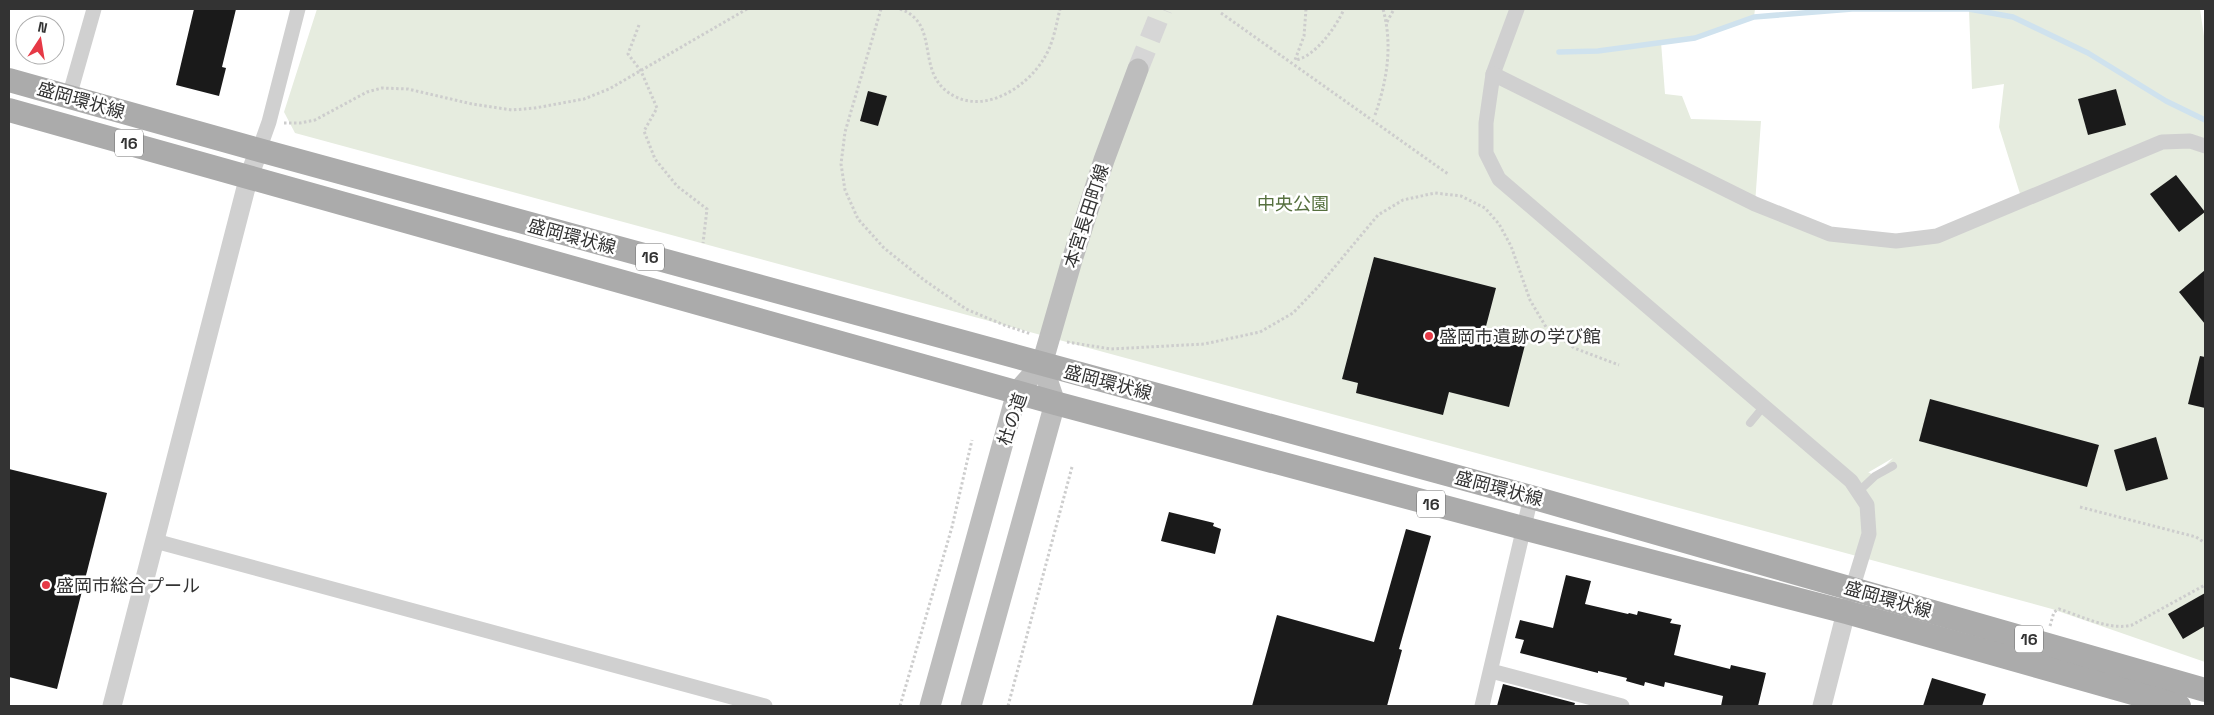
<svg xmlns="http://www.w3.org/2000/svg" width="2214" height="715" viewBox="0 0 2214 715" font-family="'Space Grotesk','Noto Sans JP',sans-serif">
  <rect width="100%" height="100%" fill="#fff"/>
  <path fill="#e6ecdf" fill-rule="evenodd" d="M 317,9 L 1755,9 L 1754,17 L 1695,38 L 1661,42 L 1665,94 L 1682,96 L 1691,119 L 1761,121 L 1755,204 L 1830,234 L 1937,236 L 2022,200 L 1999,127 L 2004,84 L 1972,89 L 1969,10 L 1919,9 L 2200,9 L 2205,43 L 2205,662 L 2052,609 L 295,133 L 284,112 ZM 1893,458 L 1875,476 L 1868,472 L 1869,472 Z"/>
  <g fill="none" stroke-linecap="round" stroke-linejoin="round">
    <polyline stroke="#cfe2ee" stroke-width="5.5" points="1559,52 1598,51 1695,38 1754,17 1852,9 1969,9 2013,17 2088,53 2166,101 2205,120"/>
  </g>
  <g fill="#1a1a1a">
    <polygon points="194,9 236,9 222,67 226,68 219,96 176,85"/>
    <polygon points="2116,89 2126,125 2088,135 2078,99"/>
    <polygon points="868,91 887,96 878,126 860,121"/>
    <polygon points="2176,175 2205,212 2179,232 2150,194"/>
    <polygon points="1374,257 1496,288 1485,330 1526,341 1509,407 1449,392 1443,415 1356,393 1358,383 1342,379"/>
    <polygon points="2205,270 2205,324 2179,292"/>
    <polygon points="2200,356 2205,357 2205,408 2188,404"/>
    <polygon points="1930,399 2099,445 2087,487 1919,441"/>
    <polygon points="2156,437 2168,479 2126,491 2114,450"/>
    <polygon points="9,469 107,493 57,689 9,677"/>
    <polygon points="1169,512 1214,523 1213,526 1221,529 1215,554 1161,541"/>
    <polygon points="1406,529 1431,536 1399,649 1402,650 1387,706 1252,706 1277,615 1374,642"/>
    <polygon points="1566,575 1591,581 1585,604 1628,614 1629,613 1637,615 1638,611 1672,619 1670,623 1681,625 1674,655 1730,669 1731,665 1766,673 1758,706 1721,706 1723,696 1665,682 1664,687 1645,682 1644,686 1626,681 1627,678 1598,671 1598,673 1520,653 1524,640 1515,638 1520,620 1553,628"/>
    <polygon points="2205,593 2205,626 2183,639 2168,614"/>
    <polygon points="1932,678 1986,694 1982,706 1923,706"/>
    <polygon points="1503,684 1575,703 1574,706 1497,706"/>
  </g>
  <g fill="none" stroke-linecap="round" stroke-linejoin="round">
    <polyline stroke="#d6d6d6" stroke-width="21" stroke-dasharray="21 11" stroke-linecap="butt" points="1138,69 1162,9"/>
    <g stroke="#cdcdcd" stroke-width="3" stroke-dasharray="2.5 2.5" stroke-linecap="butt">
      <polyline points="881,9 845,132 841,164 845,190 858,219 884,248 924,280 966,309 1004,325 1031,334"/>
      <path d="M 900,9 C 943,24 912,76 956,97 C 988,112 1026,87 1043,60 C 1053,45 1056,26 1060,9"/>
      <path d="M 1306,9 L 1304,36 L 1295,60 C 1314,58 1337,26 1344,9"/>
      <polyline points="1221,13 1448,174"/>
      <polyline points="1387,22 1394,9"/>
      <polyline points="639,25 628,54 641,71 657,108 644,131 655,159 677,186 707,209 703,243"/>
      <path d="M 1375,115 C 1387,81 1393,45 1383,9"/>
      <polyline points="284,123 300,123 315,120 367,92 382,88 408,89 472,104 512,110 535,108 584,99 609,89 747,9"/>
      <polyline points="1067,342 1111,349 1204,344 1260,332 1293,313 1318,287 1378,215 1403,200 1435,193 1461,196 1485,208 1499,224 1511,246 1530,300 1546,327 1574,348 1619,365"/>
      <polyline points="2080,507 2196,537 2205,543"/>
      <path d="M 2050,626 L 2054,612 L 2059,609 C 2081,616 2110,631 2132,625 L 2205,585"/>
      <polyline points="900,706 952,527 972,440"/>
      <polyline points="1008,706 1072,467"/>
    </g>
    <g stroke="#d0d0d0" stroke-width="8">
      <polyline points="1750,423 1764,406"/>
      <polyline points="1858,492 1875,476 1893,466"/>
    </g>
    <g stroke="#d0d0d0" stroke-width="15">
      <polyline points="1517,9 1493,74 1486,123 1486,153 1499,179 1851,481 1867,505 1869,534 1850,596"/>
      <polyline points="1493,74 1755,204 1830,234 1896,241 1937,236 2162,142 2190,141 2205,146"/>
      <polyline points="69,97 94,9"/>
      <polyline points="259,150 269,122 298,9"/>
      <polyline points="155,541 765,706"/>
      <polyline points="1491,671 1622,706"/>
      <polyline points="1482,706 1531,497"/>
    </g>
    <g stroke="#d0d0d0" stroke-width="19">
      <polyline points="112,706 249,176 259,150"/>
      <polyline points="1822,706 1846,612"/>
    </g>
    <g stroke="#bdbdbd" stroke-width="21">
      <polyline points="930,706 1017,392 1042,364 1072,260 1104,160 1138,69"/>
      <polyline points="971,706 1055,403 1042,364"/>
    </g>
    <g stroke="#ababab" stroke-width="24">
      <polyline points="9,80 259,150 1531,497 2205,690"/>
      <polyline points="9,110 1055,403 1523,528 1846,612 2179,706"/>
    </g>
  </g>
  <g fill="#e63946" stroke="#fff" stroke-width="2">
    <circle cx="1429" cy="336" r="5"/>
    <circle cx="46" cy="585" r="5"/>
  </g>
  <g text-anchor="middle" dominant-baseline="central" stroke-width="5" stroke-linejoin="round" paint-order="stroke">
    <g fill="#fff" stroke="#707070" stroke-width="1">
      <rect x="115" y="129.5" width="28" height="27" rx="4"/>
      <rect x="636" y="243.5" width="28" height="27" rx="4"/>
      <rect x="1417" y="490.5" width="28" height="27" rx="4"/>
      <rect x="2015" y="625.5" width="28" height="27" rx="4"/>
    </g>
    <g font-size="16" font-weight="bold" fill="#333">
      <text x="129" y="143">16</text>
      <text x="650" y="257">16</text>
      <text x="1431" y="504">16</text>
      <text x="2029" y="639">16</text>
    </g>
    <g font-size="18" fill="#333" stroke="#fff">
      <text transform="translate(81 100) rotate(16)">盛岡環状線</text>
      <text transform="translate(1086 216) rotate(-72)">本宮長田町線</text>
      <text transform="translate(572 236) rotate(15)">盛岡環状線</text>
      <text transform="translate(1108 382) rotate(15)">盛岡環状線</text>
      <text transform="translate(1012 419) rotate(-71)">杜の道</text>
      <text transform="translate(1499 488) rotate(15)">盛岡環状線</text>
      <text transform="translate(1888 599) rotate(16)">盛岡環状線</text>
    </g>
    <g font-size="18" fill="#56703f" stroke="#fff">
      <text x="1293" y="203">中央公園</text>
    </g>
    <g font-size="18" fill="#333" stroke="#fff" text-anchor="start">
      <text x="1439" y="336">盛岡市遺跡の学び館</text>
      <text x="56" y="585">盛岡市総合プール</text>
    </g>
  </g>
  <rect width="2214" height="715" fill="none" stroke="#333333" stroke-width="20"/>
  <g transform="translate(40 40) rotate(12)"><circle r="24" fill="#ffffff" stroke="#adadad"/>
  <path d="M0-4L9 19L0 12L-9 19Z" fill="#e63946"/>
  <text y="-8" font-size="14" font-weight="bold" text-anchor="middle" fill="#333333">N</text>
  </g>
</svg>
